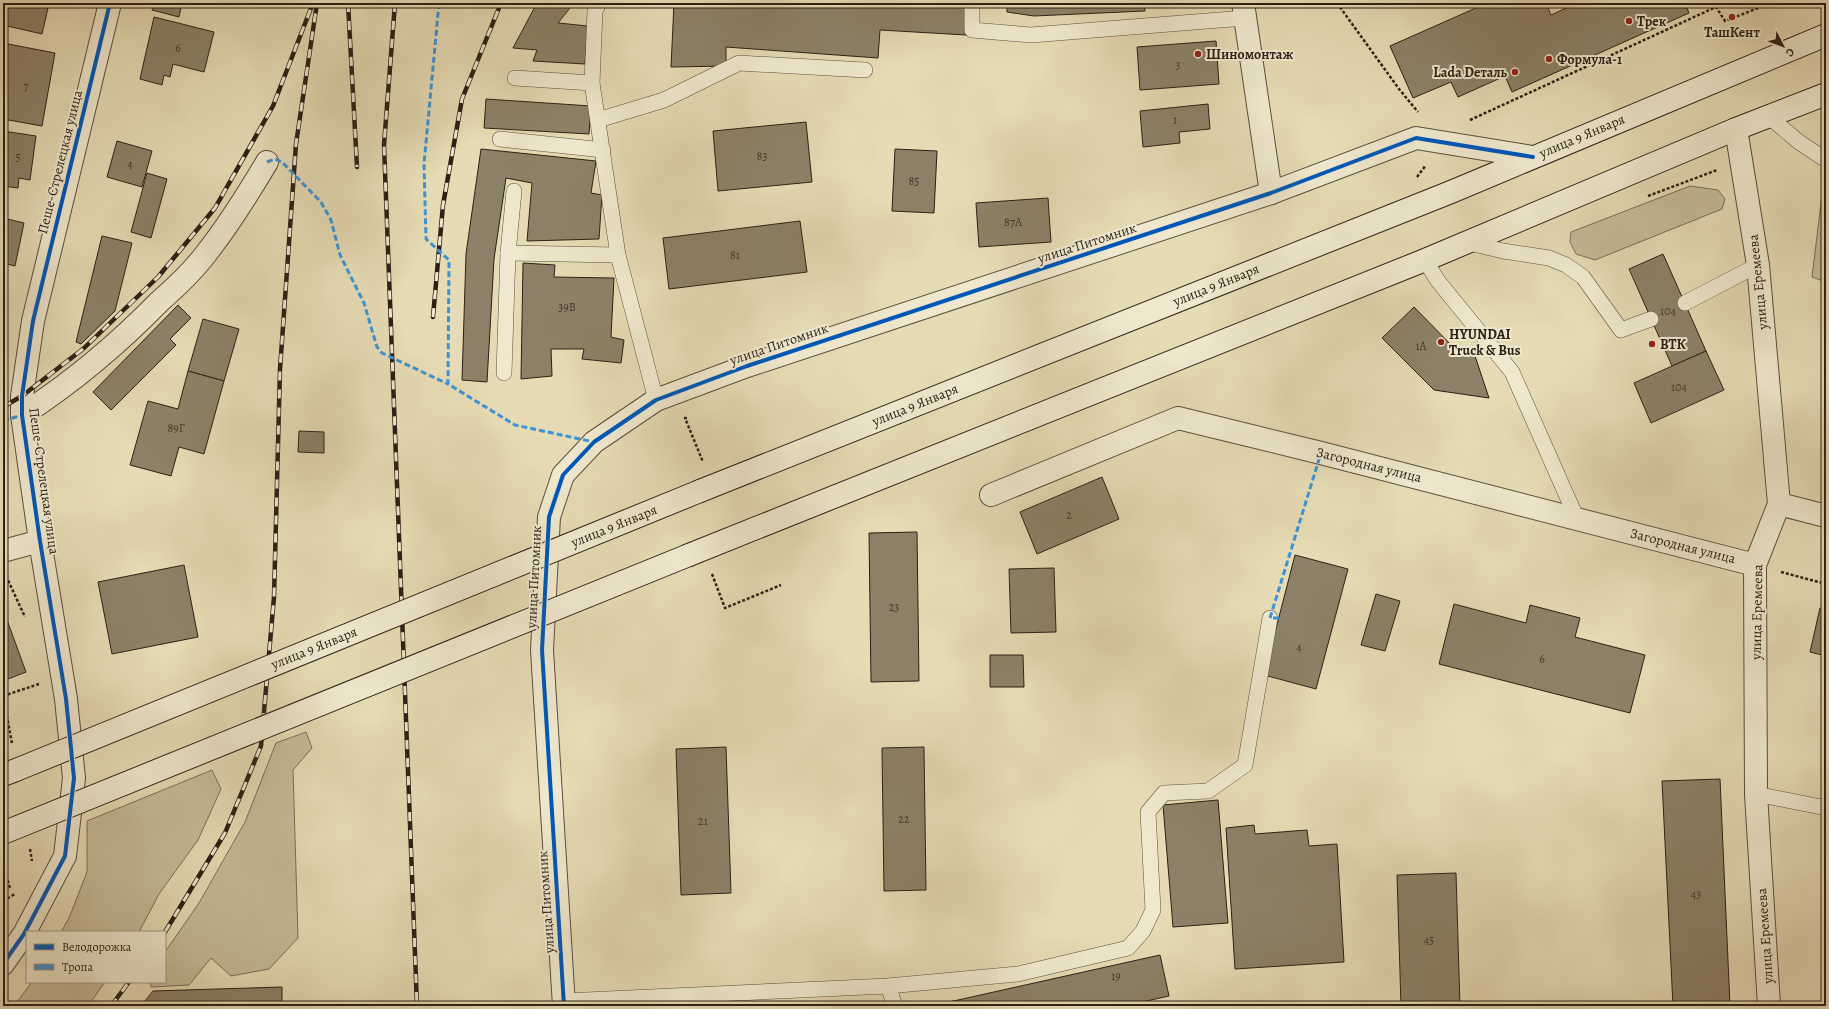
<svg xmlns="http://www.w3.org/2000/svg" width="1829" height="1009" viewBox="0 0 1829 1009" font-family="Alegreya,serif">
  <rect width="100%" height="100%" fill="#e6dbb4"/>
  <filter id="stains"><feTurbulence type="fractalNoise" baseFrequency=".005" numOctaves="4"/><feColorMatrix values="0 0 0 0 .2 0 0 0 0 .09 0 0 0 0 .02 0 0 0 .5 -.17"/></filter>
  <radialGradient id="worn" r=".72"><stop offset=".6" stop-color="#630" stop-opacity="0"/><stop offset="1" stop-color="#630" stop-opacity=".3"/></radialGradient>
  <g fill="#c6bb99" stroke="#786e58">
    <polygon points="1826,162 1826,282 1812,277"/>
    <polygon points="1690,186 1718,190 1725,199 1722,209 1595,260 1576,254 1570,242 1571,232"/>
    <polygon points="306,732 312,748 293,770 298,938 269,969 231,976 211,958 189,985 151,987 150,982 165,982 165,952 199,903 245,822 276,743"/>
    <polygon points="212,770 221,789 198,840 159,894 139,932 61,932 69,918 87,872 87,821"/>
    <polygon points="32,982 105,982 88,1006 14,1006"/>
  </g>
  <g fill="#8c8168" stroke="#2b2016">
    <polygon points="7,3 28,3 48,8 42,34 3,25"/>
    <polygon points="154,3 182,3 179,17 152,10"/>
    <polygon points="537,3 574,3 558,23 588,26 585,64 533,61 537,50 513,48"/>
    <polygon points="674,3 896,3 930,6 930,3 965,3 966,35 880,30 878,58 726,47 726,66 671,67"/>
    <polygon points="1007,3 1144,3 1145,11 1034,16 1007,12"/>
    <polygon points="1487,3 1546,3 1551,15 1577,3 1685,3 1689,13 1512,92 1505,76 1458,97 1451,82 1413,98 1390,46"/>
    <polygon points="154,17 214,32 204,72 173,64 170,77 164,75 162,85 140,79"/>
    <polygon points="1216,41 1219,84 1140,90 1137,47"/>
    <polygon points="3,43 55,53 42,126 3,119"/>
    <polygon points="486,99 591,106 589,134 484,128"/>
    <polygon points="1208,104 1210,129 1179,132 1180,143 1143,147 1140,111"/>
    <polygon points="806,122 812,182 718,191 713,131"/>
    <polygon points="3,131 36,136 30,180 19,178 18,188 3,186"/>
    <polygon points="117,141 152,151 142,187 107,177"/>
    <polygon points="481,149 596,161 591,193 602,195 599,239 527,241 532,183 506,178 494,259 487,382 462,380 466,254"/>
    <polygon points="895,149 937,151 934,213 892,211"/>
    <polygon points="147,173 167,179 151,238 131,232"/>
    <polygon points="1048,198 1051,242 979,247 976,203"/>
    <polygon points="3,218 24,223 15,266 3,263"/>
    <polygon points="800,221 807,272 669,289 663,238"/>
    <polygon points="102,236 132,243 115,311 81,344 76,342"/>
    <polygon points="1663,254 1706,351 1672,366 1629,269"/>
    <polygon points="523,263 555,265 554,277 614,278 611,337 624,340 621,363 582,359 584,349 551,349 552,376 521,379"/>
    <polygon points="178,305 191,318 170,339 176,345 111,410 93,392"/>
    <polygon points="1414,307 1460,354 1475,356 1489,398 1434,390 1382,338"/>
    <polygon points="203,319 239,329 224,381 188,371"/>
    <polygon points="1706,351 1724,390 1651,423 1634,383"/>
    <polygon points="188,371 224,381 204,454 179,447 171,476 130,465 148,401 178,409"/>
    <polygon points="299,431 324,432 324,453 298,452"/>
    <polygon points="1102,477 1119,519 1037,554 1020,512"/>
    <polygon points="917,532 919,681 871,682 869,533"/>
    <polygon points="1295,555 1348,569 1316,689 1264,675"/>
    <polygon points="184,565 198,637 112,654 98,582"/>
    <polygon points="1054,568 1056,632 1011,633 1009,569"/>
    <polygon points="1376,594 1400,601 1385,651 1361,645"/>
    <polygon points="1454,604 1526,623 1530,605 1580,618 1575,637 1645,655 1630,713 1439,664"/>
    <polygon points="1820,608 1826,609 1826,656 1810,652"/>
    <polygon points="3,609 26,672 3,681"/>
    <polygon points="990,655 1023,655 1024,687 990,687"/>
    <polygon points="726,747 731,893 681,895 676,749"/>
    <polygon points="924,747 926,890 884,891 882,748"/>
    <polygon points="1720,779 1730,1006 1673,1006 1662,781"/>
    <polygon points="1218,800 1228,923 1173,927 1163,805"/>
    <polygon points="1254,825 1255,834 1307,830 1309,846 1337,844 1344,962 1235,969 1226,828"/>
    <polygon points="1456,873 1460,1006 1401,1006 1397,875"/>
    <polygon points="1160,955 1169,996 1124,1006 931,1006"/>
    <polygon points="282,987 282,1006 141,1006 153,991"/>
    <polygon points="735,1004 735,1006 683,1006"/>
  </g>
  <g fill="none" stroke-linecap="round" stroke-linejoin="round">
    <g stroke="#5a4f3e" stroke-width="16">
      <g id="service">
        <polyline points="599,3 595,11 592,83 618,255 656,400"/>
        <polyline points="972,3 972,30 1031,35 1245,18"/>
        <polyline points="515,78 592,83"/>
        <polyline points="1768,116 1799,142 1823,158 1826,157"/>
        <polyline points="598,120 664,100 739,63 865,70"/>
        <polyline points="500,139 603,150"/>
        <polyline points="1466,242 1503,251 1549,258 1566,265 1583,277 1621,330 1651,319"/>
        <polyline points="508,253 618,255"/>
        <polyline points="1425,260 1438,281 1512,372 1577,519"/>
        <polyline points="1685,303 1758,265"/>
        <polyline points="504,373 508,253 514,191"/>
        <polyline points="1756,794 1826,808"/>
        <polyline points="888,986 895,1006"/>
        <polyline points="564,1001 888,986 1018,974 1128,948 1143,931 1153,910 1148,812 1164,793 1208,791 1245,765 1270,618"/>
      </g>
    </g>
    <g stroke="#5a4f3e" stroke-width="24">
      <g id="minor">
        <polyline points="1243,3 1271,193"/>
        <polyline points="1736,129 1758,265 1779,504 1755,565 1756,794 1769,1006"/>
        <path d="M 22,415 C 73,382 118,344 160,301 C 176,287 192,272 205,255 C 228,226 248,194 267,162"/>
        <polyline points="991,495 1178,418 1321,453 1755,565"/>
        <polyline points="1779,504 1826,516"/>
        <polyline points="3,551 40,541"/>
        <polyline points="564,1006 542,650 549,517 563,475 594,442 656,400 747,366 1271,193 1416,138 1533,157"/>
      </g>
    </g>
    <g stroke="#5a4f3e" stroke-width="24">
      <polyline id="tertiary" points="3,964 24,934 65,856 74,778 66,699 40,541 22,415 22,396 33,321 110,3"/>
    </g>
    <g stroke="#2b2016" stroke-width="24">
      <g id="secondary">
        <polyline points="700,491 1451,192 1826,35"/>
        <polyline points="689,555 1425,260 1736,129 1826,94"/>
        <polyline points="3,775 16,770"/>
      </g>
    </g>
    <g stroke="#2b2016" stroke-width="2.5" stroke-dasharray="3 2" stroke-linecap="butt">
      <polyline points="1337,3 1399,89 1418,112"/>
      <polyline points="1470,120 1716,7 1725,21 1771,3"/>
      <polyline points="1417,177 1426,165"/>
      <polyline points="1648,196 1717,170"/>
      <polyline points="687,418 685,418 703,462"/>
      <polyline points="1781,572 1826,584"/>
      <polyline points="712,574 725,608 781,585"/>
      <polyline points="6,576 25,617"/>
      <polyline points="3,696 12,743"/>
      <polyline points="3,696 39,684"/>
      <polyline points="30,849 32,861"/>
      <polyline points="3,866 10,888 3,890"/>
      <polyline points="3,901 15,894"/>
    </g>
    <use href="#service" stroke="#efe8ce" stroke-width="15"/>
    <use href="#minor" stroke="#efe8ce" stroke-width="22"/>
    <use href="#tertiary" stroke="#efe8ce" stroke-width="22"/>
    <use href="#secondary" stroke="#efe8ce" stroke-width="22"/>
    <g stroke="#2b2016" stroke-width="4.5">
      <g id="rail">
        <polyline points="348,3 357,167"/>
        <polyline points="395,3 384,145 417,1006"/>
        <polyline points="433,317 443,205 462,99 501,3"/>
        <polyline points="3,407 22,396 83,349 158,277 215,208 273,106 313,3"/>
        <polyline points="165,932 225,833 261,746 274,597 280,369 296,144 317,3"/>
        <polyline points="111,1006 129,982"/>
      </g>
    </g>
    <use href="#rail" stroke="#efe8ce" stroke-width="3" stroke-dasharray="9" stroke-linecap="butt"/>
    <g stroke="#2b2016" stroke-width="24" stroke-linecap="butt">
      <g id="secondary-bridge">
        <polyline points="16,770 700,491"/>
        <polyline points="3,833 689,555"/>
      </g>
    </g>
    <use href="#secondary-bridge" stroke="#efe8ce" stroke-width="22"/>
    <g stroke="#3c94d4" stroke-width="3" stroke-dasharray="6 3" stroke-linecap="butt">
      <polyline points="439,3 424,164 426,239 449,260 448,384 515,425 594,442"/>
      <polyline points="267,162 275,159 282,162 321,202 331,220 340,255 364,303 377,347 382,353 448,384"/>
      <polyline points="3,421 22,415"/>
      <polyline points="1279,618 1270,618 1321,453"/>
    </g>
    <g stroke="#efe8ce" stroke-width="6">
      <g id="cycleway">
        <polyline points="3,964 24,934 65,856 74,778 66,699 40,541 22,415 22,396 33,321 110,3"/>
        <polyline points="564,1006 542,650 549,517 563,475 594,442 656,400 747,366 1271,193 1416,138 1533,157"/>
      </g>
    </g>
    <use href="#cycleway" stroke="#0057b8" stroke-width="4"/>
  </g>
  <g fill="#8f2418" stroke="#efe8ce" stroke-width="1.5">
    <circle cx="1732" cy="17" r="4"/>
    <circle cx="1629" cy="21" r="4"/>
    <circle cx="1198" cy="54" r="4"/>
    <circle cx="1549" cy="59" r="4"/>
    <circle cx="1515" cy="72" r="4"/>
    <circle cx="1441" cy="342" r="4"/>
    <circle cx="1652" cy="344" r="4"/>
  </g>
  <g text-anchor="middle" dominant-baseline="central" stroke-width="4" stroke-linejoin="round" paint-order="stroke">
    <g font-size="12" fill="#43382a">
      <text x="178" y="48">6</text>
      <text x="1178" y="65">3</text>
      <text x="26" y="86">7</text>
      <text x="1175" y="120">1</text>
      <text x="762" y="156">83</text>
      <text x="18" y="157">5</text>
      <text x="130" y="164">4</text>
      <text x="914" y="181">85</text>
      <text x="1013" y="222">87А</text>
      <text x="735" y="255">81</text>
      <text x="567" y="307">39В</text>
      <text x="1668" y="311">104</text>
      <text x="1421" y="346">1А</text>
      <text x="1679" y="387">104</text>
      <text x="176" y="428">89Г</text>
      <text x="1069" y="515">2</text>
      <text x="894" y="607">23</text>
      <text x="1299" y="647">4</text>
      <text x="1542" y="659">6</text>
      <text x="904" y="819">22</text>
      <text x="703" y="821">21</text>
      <text x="1696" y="894">43</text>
      <text x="1429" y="940">45</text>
      <text x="1116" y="976">19</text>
    </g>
    <g font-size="14" font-weight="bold" fill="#2b2016" stroke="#efe8ce" text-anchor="start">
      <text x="1637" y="21">Трек</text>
      <text x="1732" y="32" text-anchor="middle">ТашКент</text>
      <text x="1206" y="54">Шиномонтаж</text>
      <text x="1557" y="59">Формула-1</text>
      <text x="1507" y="72" text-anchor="end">Lada Dеталь</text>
      <text x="1449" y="334">HYUNDAI<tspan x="1449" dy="16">Truck &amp; Bus</tspan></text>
      <text x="1660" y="344">ВТК</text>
    </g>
    <g font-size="14" fill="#2b2016" stroke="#efe8ce">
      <text transform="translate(1582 136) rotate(-23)">улица 9 Января</text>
      <text transform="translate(60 162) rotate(-76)">Пеше-Стрелецкая улица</text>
      <text transform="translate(1087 243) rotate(-18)">улица Питомник</text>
      <text transform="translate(1758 282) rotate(-96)">улица Еремеева</text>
      <text transform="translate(1216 285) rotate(-22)">улица 9 Января</text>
      <text transform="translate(779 344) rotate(-19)">улица Питомник</text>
      <text transform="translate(915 405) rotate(-22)">улица 9 Января</text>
      <text transform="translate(1369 465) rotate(14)">Загородная улица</text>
      <text transform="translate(44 481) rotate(82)">Пеше-Стрелецкая улица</text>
      <text transform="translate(614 526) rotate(-22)">улица 9 Января</text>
      <text transform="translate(1683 546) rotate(14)">Загородная улица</text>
      <text transform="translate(534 577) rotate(-87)">улица Питомник</text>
      <text transform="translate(1757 612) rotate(-89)">улица Еремеева</text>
      <text transform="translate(314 648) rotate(-22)">улица 9 Января</text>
      <text transform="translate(546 902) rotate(-94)">улица Питомник</text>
      <text transform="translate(1765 936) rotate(-94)">улица Еремеева</text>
    </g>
  </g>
  <rect width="1829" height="1009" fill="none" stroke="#e6dbb4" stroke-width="16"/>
  <rect x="4" y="4" width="1821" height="1001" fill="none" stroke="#2b2016" stroke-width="2"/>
  <rect x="8" y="8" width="1813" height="993" fill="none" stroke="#2b2016"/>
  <rect x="26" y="931" width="140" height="52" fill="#efe8ce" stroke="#a19884"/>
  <rect x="34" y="944" width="20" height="6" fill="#0057b8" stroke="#a19884"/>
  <text x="62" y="951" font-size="12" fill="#2b2016">Велодорожка</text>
  <rect x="34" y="964" width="20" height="6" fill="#3c94d4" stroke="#a19884"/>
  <text x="62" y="971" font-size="12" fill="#2b2016">Тропа</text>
  <g transform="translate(1783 46) rotate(132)" stroke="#efe8ce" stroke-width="3" paint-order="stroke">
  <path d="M0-3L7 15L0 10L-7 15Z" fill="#2b2016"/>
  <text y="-6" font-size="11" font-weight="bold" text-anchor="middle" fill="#2b2016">С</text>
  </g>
  <rect width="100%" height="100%" filter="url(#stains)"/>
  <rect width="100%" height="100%" fill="url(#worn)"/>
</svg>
